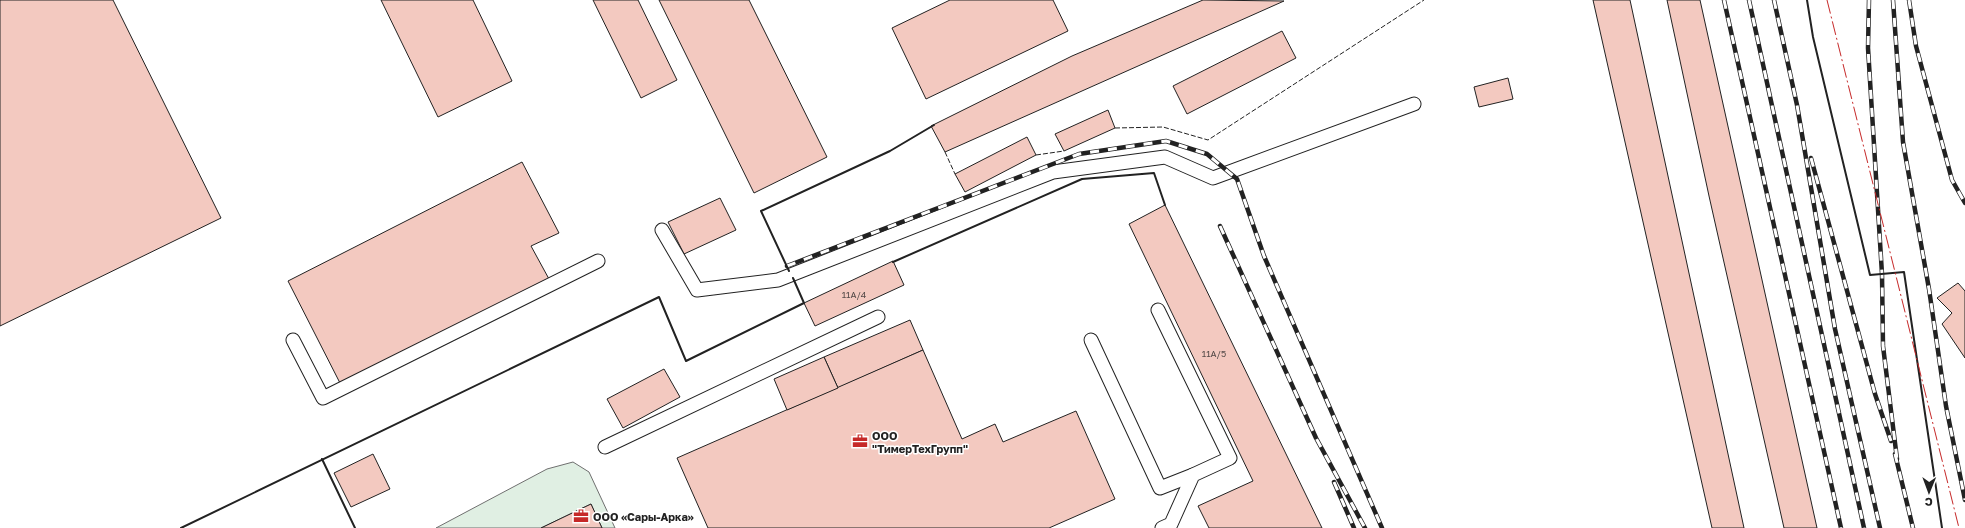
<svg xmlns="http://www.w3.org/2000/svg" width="1965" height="528" viewBox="0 0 1965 528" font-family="'Golos Text',sans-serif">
  <rect width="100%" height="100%" fill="#fff"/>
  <polygon fill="#e0efe3" stroke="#6f6f6f" points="573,462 589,472 615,528 602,528 591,504 541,528 436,528 547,469"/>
  <g fill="#f3c9c0" stroke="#222">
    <polygon points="0,0 113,0 221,218 0,326"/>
    <polygon points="381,0 473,0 512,81 438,117"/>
    <polygon points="593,0 638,0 677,80 641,98"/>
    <polygon points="659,0 749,0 827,157 754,193"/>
    <polygon points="950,0 1053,0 1068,31 926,99 892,28"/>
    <polygon points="1203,0 1284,1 945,152 931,126 1072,56"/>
    <polygon points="1593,0 1630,0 1744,528 1712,528"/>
    <polygon points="1667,0 1700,0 1817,528 1784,528 1709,196"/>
    <polygon points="1282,31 1296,58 1187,114 1173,86"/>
    <polygon points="1508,78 1513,99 1479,107 1474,87"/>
    <polygon points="1108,110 1115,128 1064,151 1055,134"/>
    <polygon points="1027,137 1036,155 965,192 955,174"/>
    <polygon points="522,162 559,233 531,246 549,279 341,385 288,281"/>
    <polygon points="720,198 736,230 684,254 668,222"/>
    <polygon points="1165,205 1322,528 1209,528 1198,506 1253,481 1129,224"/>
    <polygon points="893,261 904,285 815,326 804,303"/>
    <polygon points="1958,283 1965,291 1965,358 1942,324 1952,313 1937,298"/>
    <polygon points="910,320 923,350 838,388 824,357"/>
    <polygon points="923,350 962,439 995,424 1003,442 1076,411 1115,499 1049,528 708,528 677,458"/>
    <polygon points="824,357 838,388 787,410 774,379"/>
    <polygon points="664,369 680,397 623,428 607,399"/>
    <polygon points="373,454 390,489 351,507 334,473"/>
    <polygon points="591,504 602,528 541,528"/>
  </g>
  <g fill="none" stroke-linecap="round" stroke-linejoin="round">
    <g stroke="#222" stroke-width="15">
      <g id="service">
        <polyline points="662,230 697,290 778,280 1053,172 1165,157 1213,178 1414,104"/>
        <polyline points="1158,310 1230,458 1193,475 1171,524 1162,528"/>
        <polyline points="293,340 323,398 598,261"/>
        <polyline points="1091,340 1160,488 1193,475"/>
        <polyline points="605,447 878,317"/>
      </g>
    </g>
    <use href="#service" stroke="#fff" stroke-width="13"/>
    <g stroke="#222" stroke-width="4.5">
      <g id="rail">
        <polyline points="1724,0 1841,528"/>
        <polyline points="1749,0 1864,528"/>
        <polyline points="1774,0 1797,105 1835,329 1880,528"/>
        <polyline points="1869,0 1868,48 1882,274 1883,346 1897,459"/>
        <polyline points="1893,0 1903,142 1929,289 1946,406 1965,500"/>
        <polyline points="1909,0 1916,46 1952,180 1965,203"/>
        <polyline points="1811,158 1875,394 1891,441"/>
        <polyline points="1220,226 1316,438 1365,528"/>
        <polyline points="787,266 1079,154 1166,141 1207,154 1237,179 1264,256 1382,528"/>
        <polyline points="1895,454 1913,528"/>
        <polyline points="1334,482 1354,528"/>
      </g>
    </g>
    <use href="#rail" stroke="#fff" stroke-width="3" stroke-dasharray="9" stroke-linecap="butt"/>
    <g stroke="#222" stroke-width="1" stroke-dasharray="5 2" stroke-linecap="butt">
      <polyline points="1115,128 1163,127 1208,140 1424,0"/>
      <polyline points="945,152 955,174"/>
      <polyline points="1036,155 1064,151"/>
    </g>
    <g stroke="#222" stroke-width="2">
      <polyline points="1807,0 1813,37 1870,275 1904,272 1942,528"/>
      <polyline points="893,262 1082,179 1154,173 1165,205"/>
      <polyline points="789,271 761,211 890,151 934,125"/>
      <polyline points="322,459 355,528"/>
      <polyline points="181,528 659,297 686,361 804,303 793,278"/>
    </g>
    <polyline stroke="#c62828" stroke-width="1" stroke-dasharray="14 3 2 3" stroke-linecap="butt" points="1827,0 1959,528"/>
  </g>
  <defs>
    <g id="office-bare" transform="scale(1.2)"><path d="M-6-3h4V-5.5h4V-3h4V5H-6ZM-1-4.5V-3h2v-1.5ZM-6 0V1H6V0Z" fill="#c62828" stroke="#fff" stroke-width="2.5" paint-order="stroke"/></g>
  </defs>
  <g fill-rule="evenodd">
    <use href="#office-bare" x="860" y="441"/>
    <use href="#office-bare" x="581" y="516"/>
  </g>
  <g text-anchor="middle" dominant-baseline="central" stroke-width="3" stroke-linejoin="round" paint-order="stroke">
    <g font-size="9" fill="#564c4a">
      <text x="854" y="294">11А/4</text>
      <text x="1214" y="353">11А/5</text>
    </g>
    <g font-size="11" font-weight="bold" fill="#222" stroke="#fff" text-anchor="start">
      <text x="872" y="435">ООО<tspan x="872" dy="13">"ТимерТехГрупп"</tspan></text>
      <text x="593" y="516">ООО «Сары-Арка»</text>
    </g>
  </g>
  <g transform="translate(1929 492) rotate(181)" stroke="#ffffff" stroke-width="3" paint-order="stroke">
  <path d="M0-3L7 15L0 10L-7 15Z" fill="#222222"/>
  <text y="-6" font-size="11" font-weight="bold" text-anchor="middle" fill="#222222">С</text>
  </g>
</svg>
